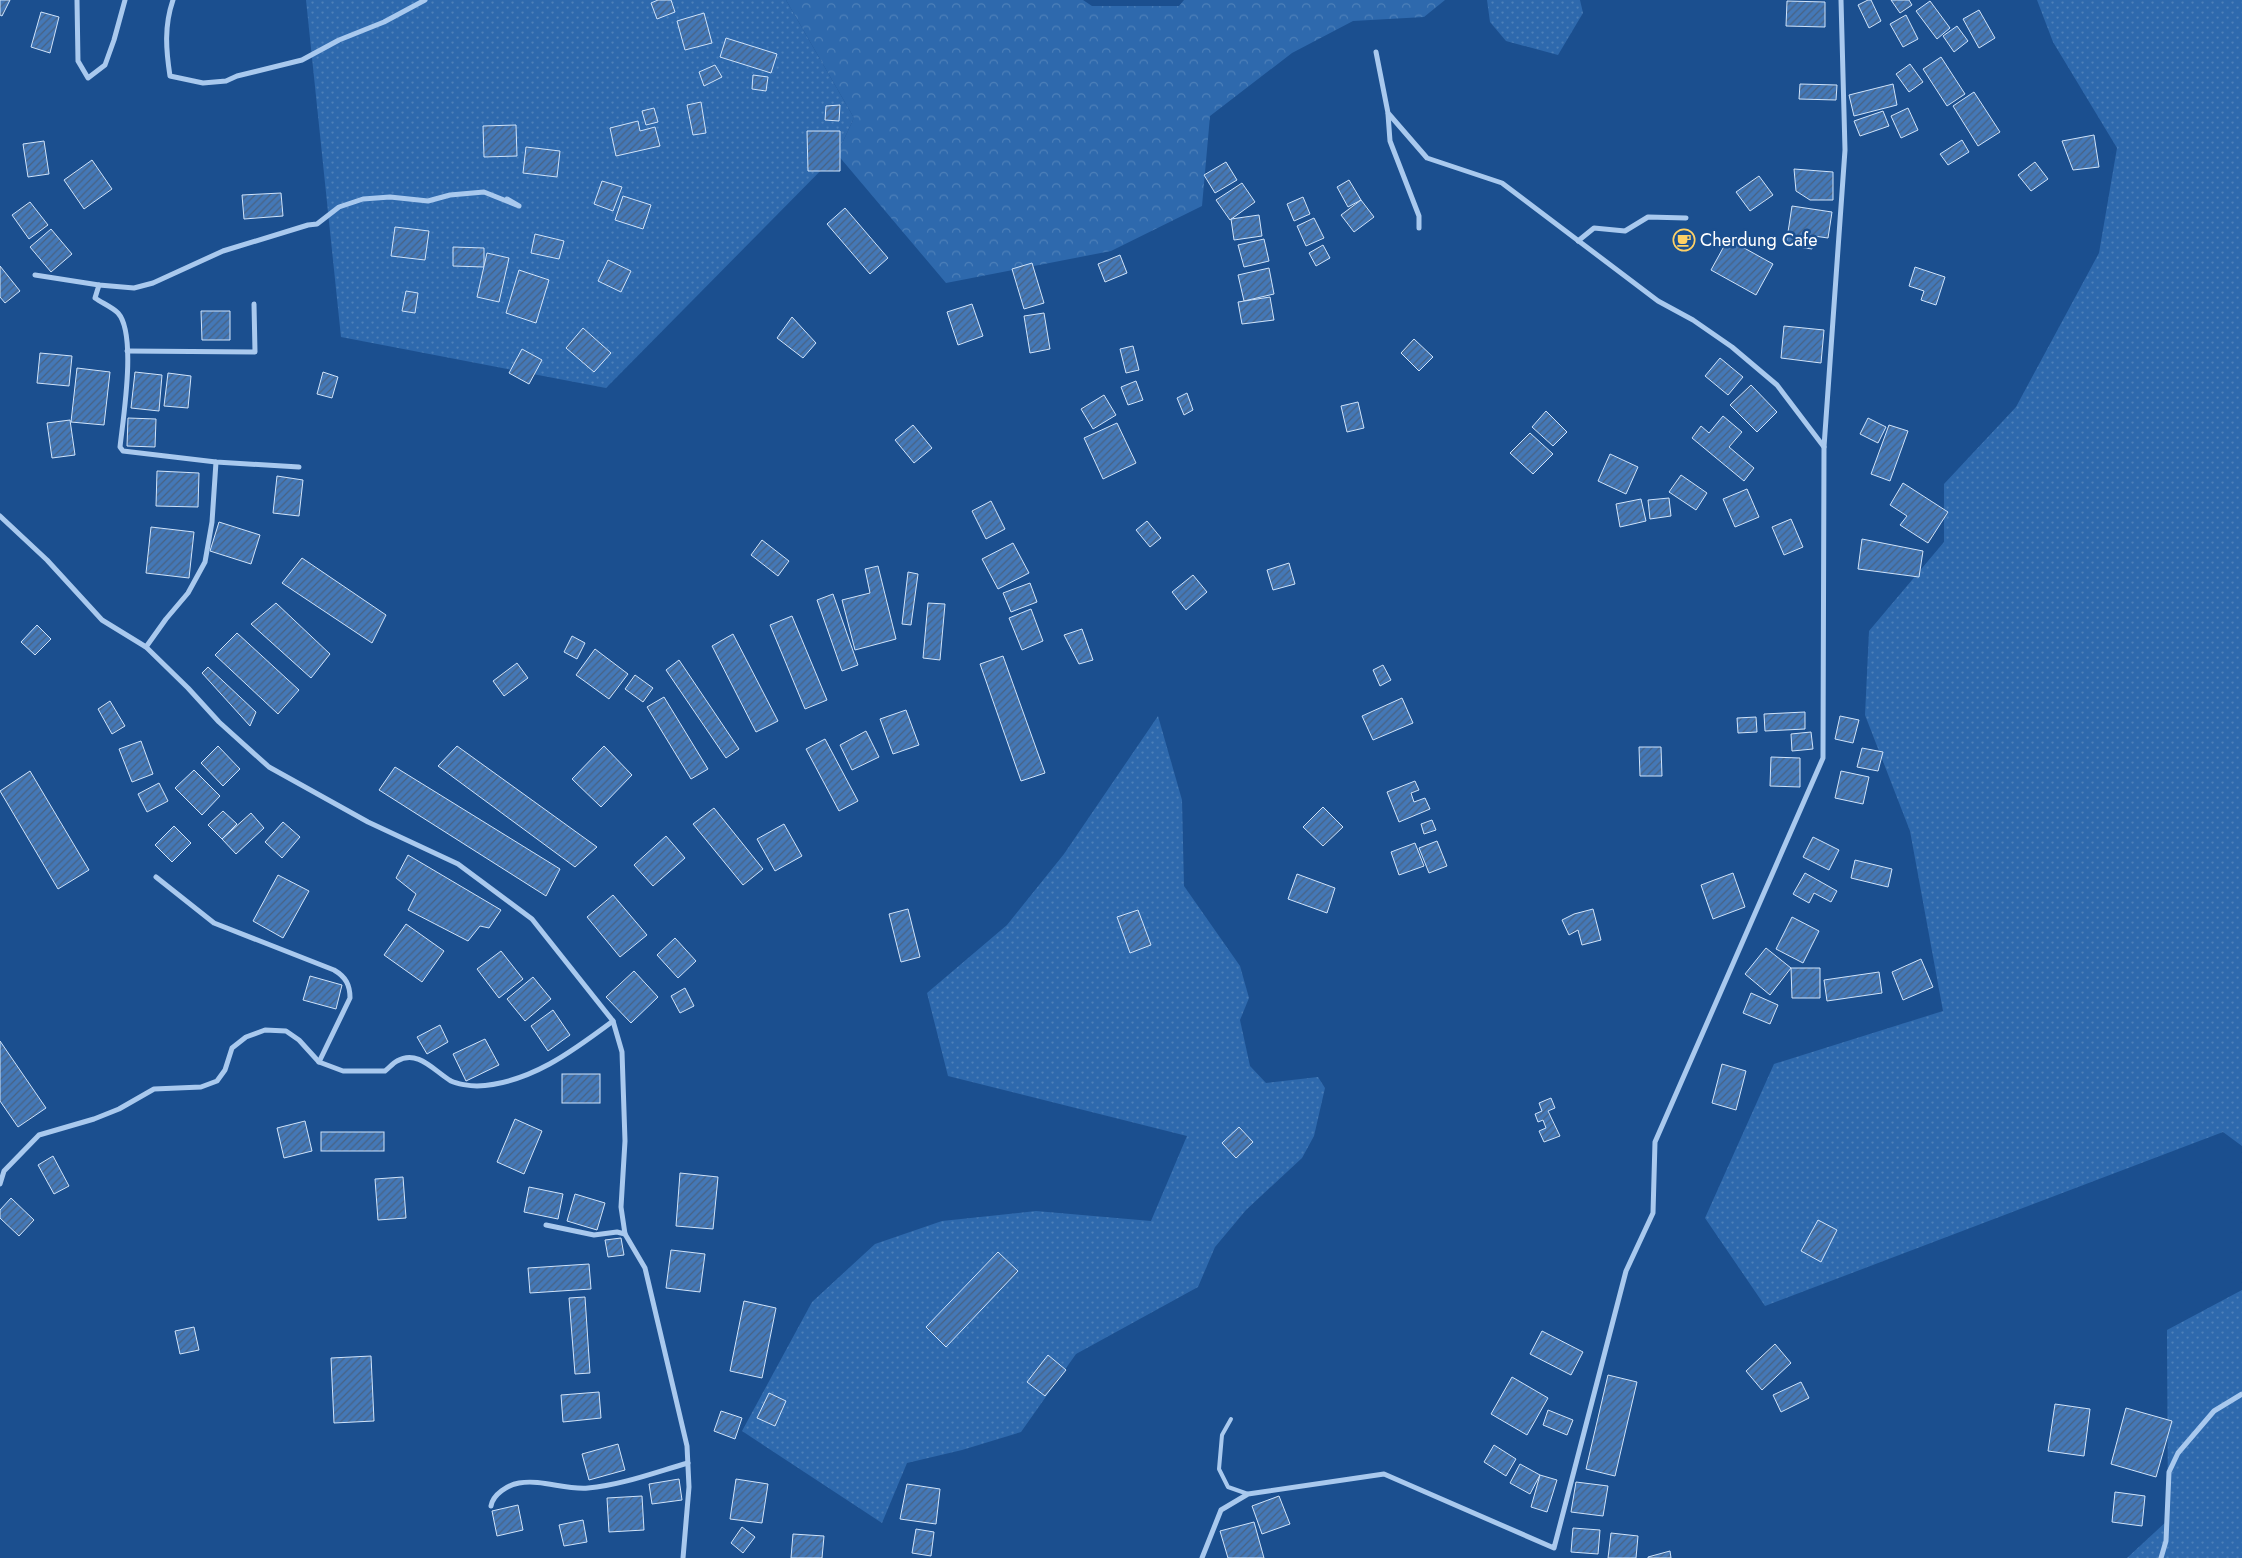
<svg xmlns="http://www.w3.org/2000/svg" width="2242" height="1558" viewBox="0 0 2242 1558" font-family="Jost,sans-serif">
  <defs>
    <pattern id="grass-dots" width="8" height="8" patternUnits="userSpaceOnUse" patternTransform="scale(1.25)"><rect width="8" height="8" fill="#2e69ad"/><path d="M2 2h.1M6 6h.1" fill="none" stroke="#4d80b9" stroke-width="1.8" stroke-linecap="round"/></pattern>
    <pattern id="forest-crowns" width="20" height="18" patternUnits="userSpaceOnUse" patternTransform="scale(1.25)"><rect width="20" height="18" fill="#2e69ad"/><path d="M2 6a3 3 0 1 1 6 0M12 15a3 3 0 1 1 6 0" fill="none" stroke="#4d80b9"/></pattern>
    <pattern id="building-hatch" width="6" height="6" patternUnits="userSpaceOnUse" patternTransform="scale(1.25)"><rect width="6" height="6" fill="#4478b7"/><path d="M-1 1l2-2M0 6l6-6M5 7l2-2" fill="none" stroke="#486282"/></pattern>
  </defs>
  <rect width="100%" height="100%" fill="#1b4f8f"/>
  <g fill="url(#grass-dots)">
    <polygon points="306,0 786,0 854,118 837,154 606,388 341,337"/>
    <polygon points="1487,0 1580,0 1583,13 1558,55 1506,41 1490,22"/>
    <polygon points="2037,0 2242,0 2242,1146 2223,1132 1765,1306 1705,1218 1774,1064 1943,1011 1910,831 1865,715 1869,631 1944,542 1944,484 2016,407 2099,253 2117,148 2053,42"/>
    <polygon points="1158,716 1182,800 1184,886 1240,966 1249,998 1240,1020 1250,1066 1266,1083 1318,1077 1325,1088 1314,1136 1302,1158 1246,1210 1215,1247 1198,1287 1076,1354 1021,1432 962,1450 907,1463 882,1523 742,1431 812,1302 875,1244 942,1221 1036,1211 1151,1221 1187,1136 948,1076 927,993 1007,925 1064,854"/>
    <polygon points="2242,1290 2242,1558 2127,1558 2168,1520 2167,1330"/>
  </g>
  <polygon fill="url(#forest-crowns)" points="786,0 1083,0 1092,6 1179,6 1184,0 1445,0 1424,17 1353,21 1292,53 1210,116 1202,206 1111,251 946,283 837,154 854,118"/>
  <g fill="url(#building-hatch)" stroke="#cfe3fa">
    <polygon points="0,0 10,0 2,16 0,15"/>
    <polygon points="658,0 671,0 675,12 657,19 651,3"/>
    <polygon points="1868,0 1871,0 1881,21 1869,28 1858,5"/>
    <polygon points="1891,0 1909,0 1912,5 1900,13"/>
    <polygon points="1787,1 1825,2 1825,27 1786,26"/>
    <polygon points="1930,1 1950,28 1937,39 1916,11"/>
    <polygon points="1979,10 1995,38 1979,48 1963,19"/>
    <polygon points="41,12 59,17 50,53 31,47"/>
    <polygon points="704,13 712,43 685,50 677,21"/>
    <polygon points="1906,15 1918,39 1903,47 1890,24"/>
    <polygon points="1957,26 1968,41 1954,52 1943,36"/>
    <polygon points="726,38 777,54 771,73 720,57"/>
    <polygon points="1941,57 1965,94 1947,106 1923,69"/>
    <polygon points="1910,64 1923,82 1909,92 1896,74"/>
    <polygon points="715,65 722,77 704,86 699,72"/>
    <polygon points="753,75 768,77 766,91 752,89"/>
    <polygon points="1800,84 1837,85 1836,100 1799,99"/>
    <polygon points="1893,84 1897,105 1854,116 1849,95"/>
    <polygon points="1974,92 2000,132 1978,146 1953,106"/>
    <polygon points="701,102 706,133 693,135 687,105"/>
    <polygon points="840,105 839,121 825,120 826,106"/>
    <polygon points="654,108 658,122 646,125 642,111"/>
    <polygon points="1908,108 1918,130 1901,138 1891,116"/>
    <polygon points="1883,111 1889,126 1860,136 1854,121"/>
    <polygon points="638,121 640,131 655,127 660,146 616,156 610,128"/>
    <polygon points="516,125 517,156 484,157 483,126"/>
    <polygon points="807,131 840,131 840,171 808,171"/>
    <polygon points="2094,135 2099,167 2073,170 2062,141"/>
    <polygon points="1962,140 1969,152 1948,165 1940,154"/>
    <polygon points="44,141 49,174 28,177 23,144"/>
    <polygon points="526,147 560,151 557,177 523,173"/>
    <polygon points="92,160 112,189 84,209 64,180"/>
    <polygon points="1226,162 1237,180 1215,193 1204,175"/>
    <polygon points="2035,162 2048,179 2031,191 2018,175"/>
    <polygon points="1794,169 1833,172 1833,200 1810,200 1796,191"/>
    <polygon points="1759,176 1773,195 1750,211 1736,192"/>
    <polygon points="1349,180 1361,200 1348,207 1337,187"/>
    <polygon points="602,181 622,187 613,211 594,204"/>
    <polygon points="1242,183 1255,202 1230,220 1216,200"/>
    <polygon points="281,193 283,216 244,219 242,195"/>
    <polygon points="623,196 651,205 643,229 615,220"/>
    <polygon points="1303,197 1310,214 1294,221 1287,204"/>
    <polygon points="1361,200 1374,217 1354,232 1341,215"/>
    <polygon points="30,202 48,225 29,239 12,215"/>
    <polygon points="1792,206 1832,212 1828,238 1814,236 1812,249 1786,245"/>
    <polygon points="845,208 888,258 870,274 827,224"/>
    <polygon points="1259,215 1262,236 1234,240 1231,219"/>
    <polygon points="1314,218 1324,238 1306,246 1297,226"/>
    <polygon points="395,227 429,231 425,260 391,256"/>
    <polygon points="51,229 72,254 51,272 30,247"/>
    <polygon points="535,234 564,241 559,259 531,253"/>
    <polygon points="1264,239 1269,261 1244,267 1238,245"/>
    <polygon points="1728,239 1773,264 1756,295 1711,270"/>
    <polygon points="1323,245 1330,258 1316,266 1309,253"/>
    <polygon points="453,247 484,248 484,267 453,266"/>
    <polygon points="487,253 509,258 499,302 477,297"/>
    <polygon points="1120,255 1127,273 1105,282 1098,264"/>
    <polygon points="608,260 631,271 621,292 598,281"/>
    <polygon points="1032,263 1044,303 1024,309 1012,269"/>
    <polygon points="0,266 20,291 5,303 0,297"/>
    <polygon points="1915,267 1945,277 1936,305 1921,300 1924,291 1909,286"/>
    <polygon points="1269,268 1274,294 1244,301 1238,275"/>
    <polygon points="519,270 549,280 536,323 506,313"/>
    <polygon points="406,291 418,293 415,313 402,311"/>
    <polygon points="1270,297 1274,320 1242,324 1238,302"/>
    <polygon points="972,304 983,336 958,345 947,312"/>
    <polygon points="201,311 230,311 230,340 202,340"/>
    <polygon points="1044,313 1050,349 1030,353 1024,316"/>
    <polygon points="792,317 816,343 803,358 777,338"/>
    <polygon points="1784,326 1824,330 1821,363 1781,358"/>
    <polygon points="583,328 611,353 594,372 566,348"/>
    <polygon points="1414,339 1433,357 1419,371 1401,353"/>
    <polygon points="1133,346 1139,370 1126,373 1120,349"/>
    <polygon points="522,349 542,360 529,384 509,373"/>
    <polygon points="40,353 72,356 69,386 37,383"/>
    <polygon points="1720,358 1743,377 1728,395 1705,376"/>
    <polygon points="77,368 110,372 104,425 71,422"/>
    <polygon points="135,372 162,375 159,411 131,408"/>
    <polygon points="323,372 338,377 332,398 317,394"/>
    <polygon points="168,373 191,376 188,408 164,406"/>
    <polygon points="1136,381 1143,400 1128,405 1121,387"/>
    <polygon points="1751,385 1777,412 1757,432 1730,405"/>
    <polygon points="1187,393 1193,410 1184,415 1177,398"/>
    <polygon points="1104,395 1116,415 1093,429 1081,409"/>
    <polygon points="1358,402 1364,428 1347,432 1341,406"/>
    <polygon points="1546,411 1567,432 1553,446 1532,427"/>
    <polygon points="1723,416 1742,432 1729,447 1754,468 1744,481 1692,438 1701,426 1709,433"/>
    <polygon points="128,418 156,419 155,447 127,446"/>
    <polygon points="1868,418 1886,427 1878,443 1860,434"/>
    <polygon points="70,420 75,455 52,458 47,423"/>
    <polygon points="1117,423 1136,463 1103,479 1084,438"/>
    <polygon points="913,425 932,448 914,463 895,440"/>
    <polygon points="1889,425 1908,431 1890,481 1871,474"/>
    <polygon points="1530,433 1553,454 1533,474 1510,453"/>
    <polygon points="1610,454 1638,467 1626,494 1598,481"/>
    <polygon points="157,471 199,473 198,507 156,506"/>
    <polygon points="1681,475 1707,493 1696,510 1669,492"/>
    <polygon points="277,476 303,480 299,516 273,513"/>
    <polygon points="1903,483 1948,512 1928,543 1900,525 1907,516 1890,505"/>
    <polygon points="1747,489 1759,517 1735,527 1723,499"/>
    <polygon points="1669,498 1671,516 1650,519 1648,500"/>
    <polygon points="1641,499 1646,521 1620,527 1616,504"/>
    <polygon points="991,501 1005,529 986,539 972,511"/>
    <polygon points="1791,519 1803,547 1784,555 1772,527"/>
    <polygon points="1147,521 1161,538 1150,547 1136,530"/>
    <polygon points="219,522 260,535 251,564 210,551"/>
    <polygon points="151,527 194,532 189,578 146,573"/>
    <polygon points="1862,539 1923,551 1919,577 1858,569"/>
    <polygon points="762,540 789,561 778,576 751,555"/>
    <polygon points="1013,543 1029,573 998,589 982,559"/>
    <polygon points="302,558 386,615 372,643 282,583"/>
    <polygon points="1289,563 1295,584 1273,590 1267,570"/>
    <polygon points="878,566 896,639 855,650 842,600 870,593 865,569"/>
    <polygon points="908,572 918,574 911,625 902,624"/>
    <polygon points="1193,575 1207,592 1186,610 1172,592"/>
    <polygon points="1030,583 1037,602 1011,612 1003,593"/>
    <polygon points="833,594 858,665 842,671 817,600"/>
    <polygon points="276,603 330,654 311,678 251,624"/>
    <polygon points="928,603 945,604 940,660 923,658"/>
    <polygon points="1031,609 1043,641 1022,650 1009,618"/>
    <polygon points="792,616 827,700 805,709 770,625"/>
    <polygon points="37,625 51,639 35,655 21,642"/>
    <polygon points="1082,629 1093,660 1079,664 1064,635"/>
    <polygon points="237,633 299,690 278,714 215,655"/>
    <polygon points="733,634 778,721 756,732 712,646"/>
    <polygon points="572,636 585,643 577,659 564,652"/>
    <polygon points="595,649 628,674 609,699 576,675"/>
    <polygon points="1003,656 1045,773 1021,781 980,664"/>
    <polygon points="679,660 739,749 726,758 666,670"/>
    <polygon points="517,663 528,678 504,696 493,681"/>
    <polygon points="1383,665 1391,680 1380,686 1373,670"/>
    <polygon points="208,667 256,712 250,726 202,673"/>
    <polygon points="635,675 653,688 643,702 625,689"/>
    <polygon points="664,697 708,769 691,779 647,707"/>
    <polygon points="1402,698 1413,723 1373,740 1362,716"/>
    <polygon points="110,701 125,726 112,734 98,709"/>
    <polygon points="906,710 919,745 893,754 880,719"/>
    <polygon points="1805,712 1805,729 1765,731 1764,714"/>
    <polygon points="1840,716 1859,720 1853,743 1835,739"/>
    <polygon points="1756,717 1757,732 1738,733 1737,718"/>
    <polygon points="866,731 879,757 852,770 840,745"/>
    <polygon points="1811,732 1813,749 1792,751 1791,734"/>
    <polygon points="825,739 858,801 839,811 806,749"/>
    <polygon points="141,741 153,774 132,782 119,749"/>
    <polygon points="218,746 240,769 223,786 201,763"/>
    <polygon points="457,746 597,847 575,867 438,766"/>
    <polygon points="604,746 632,775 601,807 572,779"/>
    <polygon points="1639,747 1661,747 1662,776 1640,776"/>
    <polygon points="1862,748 1883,752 1878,771 1857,767"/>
    <polygon points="1771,757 1800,758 1800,787 1770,786"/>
    <polygon points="395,767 560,869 546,896 379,790"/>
    <polygon points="194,770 220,796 202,815 175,788"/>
    <polygon points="30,771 89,870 58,889 0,791"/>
    <polygon points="1841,771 1869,777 1863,804 1835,798"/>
    <polygon points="1415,781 1419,790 1411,793 1414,802 1425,798 1430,809 1399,822 1387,792"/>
    <polygon points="159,783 168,801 147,812 138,794"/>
    <polygon points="1323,807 1343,827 1323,846 1303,827"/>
    <polygon points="714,808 763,869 743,885 693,824"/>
    <polygon points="223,811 237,824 222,839 208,825"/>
    <polygon points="251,813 264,828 236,854 222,839"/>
    <polygon points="1432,820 1436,830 1424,834 1421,824"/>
    <polygon points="283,822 300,837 282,858 265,842"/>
    <polygon points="784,824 802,856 775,871 757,839"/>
    <polygon points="174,826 191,843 172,862 155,845"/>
    <polygon points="666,836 685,858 653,886 634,865"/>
    <polygon points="1813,837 1839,850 1829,870 1803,857"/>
    <polygon points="1437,841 1447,866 1429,873 1419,848"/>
    <polygon points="1415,843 1424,866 1399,875 1391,852"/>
    <polygon points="408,855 501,910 489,928 480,926 468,941 408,910 416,894 396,878"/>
    <polygon points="1855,860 1892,869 1888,887 1851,878"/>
    <polygon points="1733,873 1745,907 1713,919 1701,885"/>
    <polygon points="1805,873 1837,891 1831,902 1814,893 1809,903 1793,894"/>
    <polygon points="1297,874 1335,888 1327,913 1288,899"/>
    <polygon points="278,875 309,891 283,938 253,921"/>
    <polygon points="613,895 647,935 620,957 587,917"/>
    <polygon points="908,909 920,957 901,962 889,914"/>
    <polygon points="1593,909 1601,940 1582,945 1578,930 1569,935 1562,920 1574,914"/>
    <polygon points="1138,910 1151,945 1130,953 1117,917"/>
    <polygon points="1792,917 1819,931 1803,963 1776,949"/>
    <polygon points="406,924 444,951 422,982 384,955"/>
    <polygon points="675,938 696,961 678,978 657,955"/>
    <polygon points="1766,948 1791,968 1770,995 1745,974"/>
    <polygon points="501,951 523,979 499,998 477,969"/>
    <polygon points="1921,959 1933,987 1903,1000 1892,972"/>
    <polygon points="1791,968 1820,968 1820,998 1792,998"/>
    <polygon points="634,971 658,997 631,1023 606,997"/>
    <polygon points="1879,972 1882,993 1827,1001 1824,980"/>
    <polygon points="310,976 342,985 336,1009 303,1000"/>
    <polygon points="533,977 551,999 525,1021 507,999"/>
    <polygon points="685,988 694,1006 680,1013 671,996"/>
    <polygon points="1751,993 1778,1005 1770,1024 1743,1013"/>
    <polygon points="553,1010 570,1035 548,1051 531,1026"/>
    <polygon points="440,1025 448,1042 427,1054 417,1037"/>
    <polygon points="485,1039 499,1065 466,1081 453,1054"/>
    <polygon points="0,1041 46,1108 18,1127 0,1101"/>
    <polygon points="1722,1064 1746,1071 1736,1110 1712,1103"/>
    <rect x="562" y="1074" width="38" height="29"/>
    <polygon points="1551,1098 1555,1108 1548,1111 1560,1136 1544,1142 1539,1131 1546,1128 1543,1120 1538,1122 1535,1114 1542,1111 1539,1103"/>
    <polygon points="515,1119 542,1131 524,1174 497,1162"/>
    <polygon points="305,1121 312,1151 284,1158 277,1128"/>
    <polygon points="1239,1127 1253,1142 1236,1158 1222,1143"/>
    <rect x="321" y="1132" width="63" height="19"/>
    <polygon points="53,1156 69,1186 54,1194 38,1165"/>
    <polygon points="680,1173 718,1177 713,1229 676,1226"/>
    <polygon points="403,1177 406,1218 378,1220 375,1179"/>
    <polygon points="529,1187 563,1194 558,1219 524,1212"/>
    <polygon points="575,1194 605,1203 597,1230 567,1221"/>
    <polygon points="11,1198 34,1220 19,1236 0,1218 0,1210"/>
    <polygon points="1818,1220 1837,1230 1821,1262 1801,1251"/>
    <polygon points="621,1238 624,1255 608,1257 605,1240"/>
    <polygon points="671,1250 705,1254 700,1292 666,1288"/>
    <polygon points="998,1252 1018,1271 946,1347 926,1327"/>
    <polygon points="589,1264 591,1289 530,1293 528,1268"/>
    <polygon points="585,1297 590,1373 575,1374 569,1298"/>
    <polygon points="744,1301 776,1308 762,1378 730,1371"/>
    <polygon points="194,1327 199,1350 180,1354 175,1331"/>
    <polygon points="1542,1331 1583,1352 1571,1375 1530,1354"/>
    <polygon points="1775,1344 1791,1363 1762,1390 1746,1371"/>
    <polygon points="1048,1355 1066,1370 1045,1396 1027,1382"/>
    <polygon points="371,1356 374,1421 334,1423 331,1358"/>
    <polygon points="1608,1375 1637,1382 1615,1476 1586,1469"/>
    <polygon points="1512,1377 1548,1398 1527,1435 1491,1414"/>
    <polygon points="1801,1382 1809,1398 1781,1412 1773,1395"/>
    <polygon points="599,1392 601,1418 563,1422 561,1395"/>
    <polygon points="769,1393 786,1401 775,1426 757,1418"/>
    <polygon points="2055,1404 2090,1409 2084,1456 2048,1451"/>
    <polygon points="2126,1408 2172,1421 2156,1477 2111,1464"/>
    <polygon points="1548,1410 1573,1420 1567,1435 1543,1425"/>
    <polygon points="721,1411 742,1418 735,1439 714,1431"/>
    <polygon points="618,1444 625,1470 589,1480 582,1454"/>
    <polygon points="1494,1445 1516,1459 1506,1476 1484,1462"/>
    <polygon points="1520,1464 1540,1475 1530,1494 1510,1483"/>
    <polygon points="1540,1475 1557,1480 1547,1512 1531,1507"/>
    <polygon points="679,1479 682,1500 652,1504 649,1484"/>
    <polygon points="736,1479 768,1484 762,1523 730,1519"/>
    <polygon points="1576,1482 1608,1486 1603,1516 1571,1512"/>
    <polygon points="907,1484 940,1489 936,1524 900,1519"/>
    <polygon points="2115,1492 2145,1496 2142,1526 2112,1522"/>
    <polygon points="642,1496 644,1530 609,1532 607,1498"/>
    <polygon points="1279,1496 1290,1524 1262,1534 1252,1506"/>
    <polygon points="518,1505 523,1530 497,1536 492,1511"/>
    <polygon points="583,1520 587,1542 564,1546 559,1525"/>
    <polygon points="1254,1522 1264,1558 1228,1558 1220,1531"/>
    <polygon points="742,1527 755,1537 743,1553 731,1543"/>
    <polygon points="1573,1528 1600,1530 1598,1554 1571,1552"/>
    <polygon points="916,1529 934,1532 931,1556 912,1553"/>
    <polygon points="1611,1533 1638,1536 1636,1558 1608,1558"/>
    <polygon points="793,1534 824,1536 822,1558 791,1558"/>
    <polygon points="1670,1551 1671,1558 1648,1558 1648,1557"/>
  </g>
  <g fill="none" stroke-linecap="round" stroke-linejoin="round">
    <polyline stroke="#a9c9ee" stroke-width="4" points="1231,1419 1222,1435 1219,1469 1228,1487 1248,1494"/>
    <g stroke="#a9c9ee" stroke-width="5">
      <polyline points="77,0 78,61 88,78 105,65 114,40 125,0"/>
      <path d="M 173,0 C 164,26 166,50 170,76 L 203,83 L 226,81 L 237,76 L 302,60 L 339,40 L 384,22 L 425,0"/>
      <polyline points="1376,52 1388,113 1427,158 1502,183 1658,301 1693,320 1732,347 1777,385 1824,447"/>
      <polyline points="1388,114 1390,141 1419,216 1419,228"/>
      <polyline points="1578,241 1594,228 1625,231 1648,217 1686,218"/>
      <polyline points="35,275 99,285 134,288 153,283 223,251 308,225 317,224 339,207 363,199 390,197 428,201 450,195 484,192 519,206 507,199"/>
      <path d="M 99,285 L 95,298 C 102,303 112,307 118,313 C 137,334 123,419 120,447 L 123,451 L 216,462 L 299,467"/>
      <polyline points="127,351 255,352 254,304"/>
      <polyline points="0,516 47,560 102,620 146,647 188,688 219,722 269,767 368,822 458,864 532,919 613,1021 622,1052 625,1141 621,1207 625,1234 645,1268 687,1446 689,1487 683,1558"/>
      <polyline points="146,647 166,619 188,593 205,562 212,522 216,462"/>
      <path d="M 156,877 L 214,923 L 334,970 C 346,977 350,985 350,998 L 319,1062"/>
      <path d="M 0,1184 L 4,1171 L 39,1135 L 94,1119 L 119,1109 L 154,1089 L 201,1087 L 217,1081 L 225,1070 L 232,1048 L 246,1037 L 265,1030 L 286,1031 L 299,1040 L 319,1062 L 343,1071 L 385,1071 C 389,1068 393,1063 397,1061 C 418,1049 434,1071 451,1081 C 457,1084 470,1086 477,1086 C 529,1084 573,1051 613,1021"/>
      <polyline points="546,1225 594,1235 617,1232 625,1234"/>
      <path d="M 491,1506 C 493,1494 508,1485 519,1483 C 542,1479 565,1490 588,1488 C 622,1485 656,1472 688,1463"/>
      <polyline points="1202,1558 1221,1510 1248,1494 1384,1474 1554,1548 1626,1271 1653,1213 1655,1142 1823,758 1824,447 1845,150 1841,0"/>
      <polyline points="2161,1558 2166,1541 2169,1472 2178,1453 2214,1411 2242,1394"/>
    </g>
  </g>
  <defs>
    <g id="cafe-ring" transform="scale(1.125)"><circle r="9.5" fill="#1b4f8f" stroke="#ffd166" stroke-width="1.5"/><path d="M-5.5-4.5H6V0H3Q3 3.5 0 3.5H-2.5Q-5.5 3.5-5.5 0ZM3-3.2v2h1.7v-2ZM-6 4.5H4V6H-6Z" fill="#ffd166"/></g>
  </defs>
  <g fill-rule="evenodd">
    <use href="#cafe-ring" x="1684" y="240"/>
  </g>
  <g text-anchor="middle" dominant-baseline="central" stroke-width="5" stroke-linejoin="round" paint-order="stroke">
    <g font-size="18" fill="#fff" stroke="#1b4f8f" text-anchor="start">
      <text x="1700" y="240">Cherdung Cafe</text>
    </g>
  </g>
</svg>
